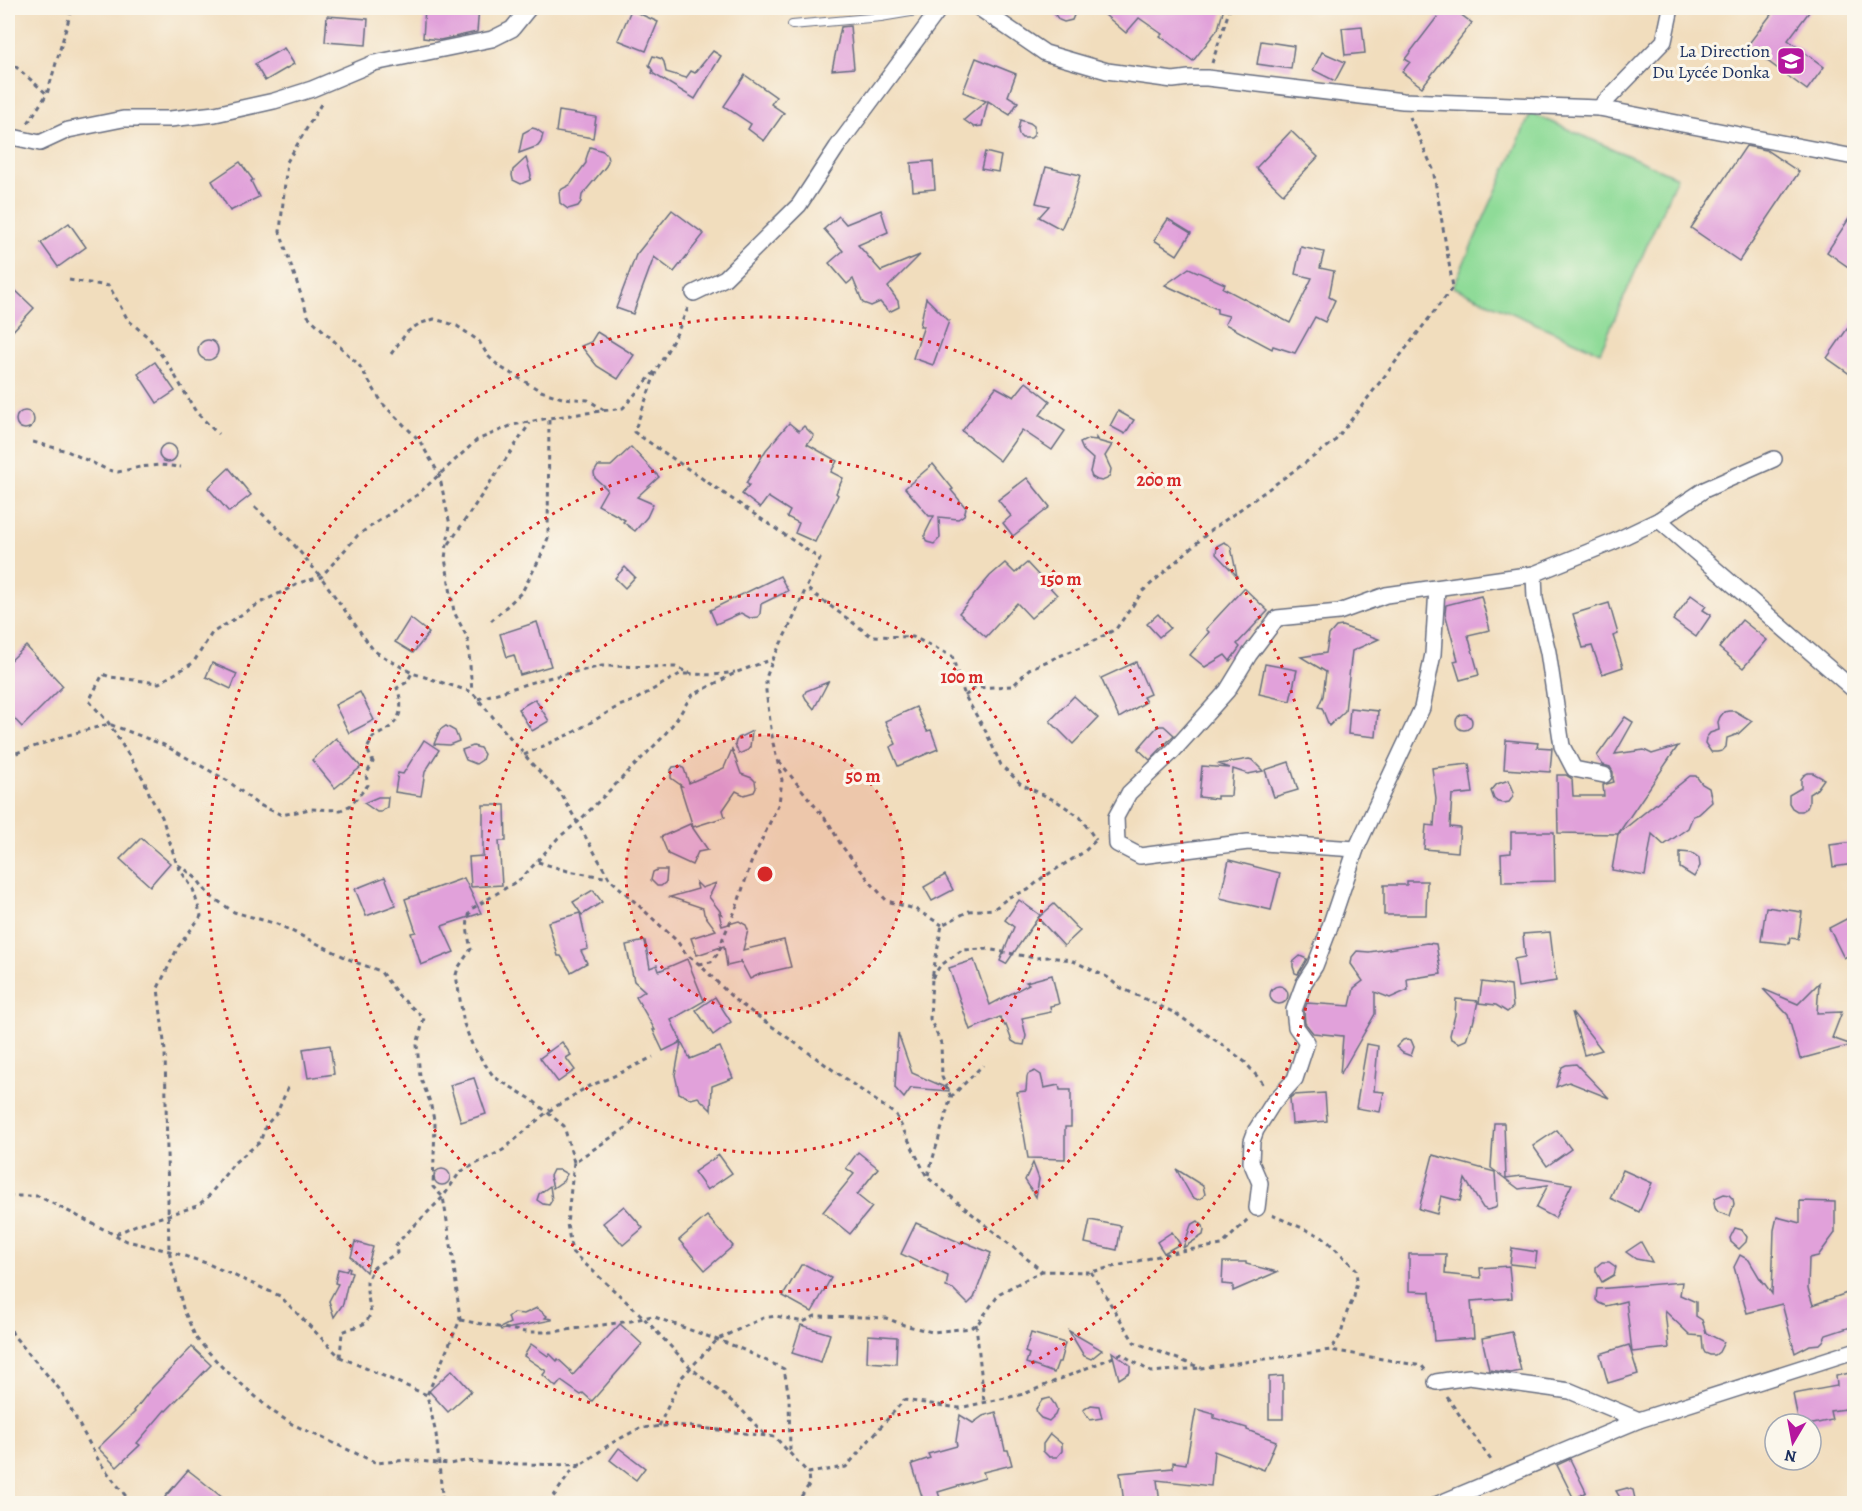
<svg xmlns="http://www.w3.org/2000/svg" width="1862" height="1511" viewBox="0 0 1862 1511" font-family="Alegreya,serif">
  <rect width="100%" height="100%" fill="#fbf7ec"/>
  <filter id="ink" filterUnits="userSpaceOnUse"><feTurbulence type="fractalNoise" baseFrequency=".0167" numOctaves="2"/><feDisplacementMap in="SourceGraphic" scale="12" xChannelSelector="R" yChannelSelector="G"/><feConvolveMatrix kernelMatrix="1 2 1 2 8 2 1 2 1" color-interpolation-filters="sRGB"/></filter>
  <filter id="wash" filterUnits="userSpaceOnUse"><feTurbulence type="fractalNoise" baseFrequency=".008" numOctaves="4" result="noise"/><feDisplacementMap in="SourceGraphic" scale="24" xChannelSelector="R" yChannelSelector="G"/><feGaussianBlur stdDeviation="1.35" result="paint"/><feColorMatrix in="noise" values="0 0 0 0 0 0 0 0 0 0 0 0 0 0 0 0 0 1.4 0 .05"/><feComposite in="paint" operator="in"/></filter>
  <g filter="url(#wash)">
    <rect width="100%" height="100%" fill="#f1ddbd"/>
    <polygon fill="#8fdb98" stroke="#55857b" stroke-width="1.5" points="1531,113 1677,177 1600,352 1453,287"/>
    <g id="blocks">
      <g fill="#e1a1da">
        <polygon points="425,8 479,8 477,32 440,40 423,38"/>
        <polygon points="1050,8 1077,8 1072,20 1064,22 1059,20"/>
        <polygon points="1111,8 1224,8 1218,29 1193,61 1160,36 1162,34 1139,18 1126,33 1105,15"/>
        <polygon points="1444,8 1452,8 1472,23 1422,87 1402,72 1410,62 1405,59"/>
        <polygon points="1776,8 1812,8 1788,40 1824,67 1807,90 1747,46"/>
        <polygon points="631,10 658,22 646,51 618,40"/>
        <polygon points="327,16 368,19 366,45 325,42"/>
        <polygon points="850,26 854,68 832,70 841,27"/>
        <polygon points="1362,26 1365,53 1345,55 1342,28"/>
        <polygon points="1261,41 1294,46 1291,69 1257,64"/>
        <polygon points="284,48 294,64 265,81 255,64"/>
        <polygon points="713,51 721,56 695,99 652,73 653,71 649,65 653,56 662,59 664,62 666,72 686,78 691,71 695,73"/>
        <polygon points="1322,52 1345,62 1335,81 1313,70"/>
        <polygon points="976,58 1016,74 1008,96 1018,102 1010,115 988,101 982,126 974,127 964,120 986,101 963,92"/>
        <polygon points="745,75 776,97 771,104 784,113 764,141 748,129 751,124 724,106"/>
        <polygon points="559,111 596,117 593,138 556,132"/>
        <polygon points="1020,120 1030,123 1034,126 1034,135 1031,138 1022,138 1019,135 1018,130"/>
        <polygon points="532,128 536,129 543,134 541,142 538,146 519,153 523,133"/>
        <polygon points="1291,131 1318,157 1283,194 1256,168"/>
        <polygon points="1746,146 1766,150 1799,172 1739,261 1691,228"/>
        <polygon points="590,147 603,151 607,155 608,161 606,166 582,195 581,202 578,206 568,209 560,203 559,193 562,189 570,185 586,163 586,159"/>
        <polygon points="985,152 1001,156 998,172 981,169"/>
        <polygon points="526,158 531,175 530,180 521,184 513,180 512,175 513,170"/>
        <polygon points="933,161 935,189 913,191 911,163"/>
        <polygon points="240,162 253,180 251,181 259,197 230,211 212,181"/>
        <polygon points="1046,167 1080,175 1071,207 1061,229 1039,217 1049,206 1036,203"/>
        <polygon points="672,210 704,234 674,272 654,257 633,314 616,308 636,255"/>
        <polygon points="881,210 888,232 858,245 881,271 920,255 888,287 898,301 899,307 889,312 880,302 871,306 863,303 853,279 847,284 829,263 843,251 824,229 839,216 846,224"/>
        <polygon points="1854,211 1854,271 1827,252"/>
        <polygon points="1168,219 1191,233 1177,255 1154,240"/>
        <polygon points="69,223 86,247 58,267 41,243"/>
        <polygon points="1301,247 1324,252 1320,268 1334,271 1329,297 1335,300 1325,322 1315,317 1295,353 1273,346 1272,349 1225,324 1229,316 1217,313 1217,309 1165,285 1189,268 1225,284 1223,288 1290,323 1312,278 1295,274"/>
        <polygon points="14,289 34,308 8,336 8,297"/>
        <polygon points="926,298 949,321 933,365 913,358 924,326 920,326"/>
        <polygon points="1854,319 1854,377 1827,358"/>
        <polygon points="597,332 634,355 618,379 597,366 581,346 591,342"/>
        <circle cx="208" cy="350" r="10"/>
        <polygon points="155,362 175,391 157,403 138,374"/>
        <polygon points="1026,382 1050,401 1040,415 1065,431 1052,450 1022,430 1000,461 962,431 996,387 1014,397"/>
        <circle cx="25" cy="420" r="9"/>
        <polygon points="1118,411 1134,420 1125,434 1110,426"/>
        <polygon points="789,423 799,431 804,426 814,436 807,444 837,461 831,472 843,478 836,493 838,495 815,542 795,533 799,523 787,517 790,511 768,497 760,508 742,494 749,485 746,483 766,450"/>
        <polygon points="1096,438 1098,441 1112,445 1105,456 1111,469 1110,475 1107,479 1102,481 1097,480 1092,477 1090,472 1093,459 1083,450 1080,443 1088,439 1096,440"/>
        <circle cx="168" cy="453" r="9"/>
        <polygon points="631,447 659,477 637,497 653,504 647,517 635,531 623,522 625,520 598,505 607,489 595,478 594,473 598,466 611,466"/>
        <polygon points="933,464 953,489 951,490 966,508 964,515 958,519 939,517 940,538 934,544 927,542 925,538 925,534 934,516 929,516 905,488"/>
        <polygon points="229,468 251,495 229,512 208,488"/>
        <polygon points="1027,478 1050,507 1013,536 1003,523 1011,516 998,500"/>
        <polygon points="1224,542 1228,544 1231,547 1237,576 1216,554 1217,546"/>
        <polygon points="1005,563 1015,573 1027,563 1057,595 1031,618 1017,603 986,637 959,613 990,576"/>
        <polygon points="625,567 635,577 625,588 615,578"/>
        <polygon points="780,576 788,591 761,604 760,614 758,617 750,618 741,613 716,624 710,610"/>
        <polygon points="1244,588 1268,611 1237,644 1240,647 1230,661 1225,655 1205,667 1190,655 1209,632 1206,629"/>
        <polygon points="1691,595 1706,606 1703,610 1711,615 1696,637 1673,620"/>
        <polygon points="1481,596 1490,630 1468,635 1479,675 1460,680 1454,661 1458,660 1445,613 1446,605"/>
        <polygon points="1609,603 1618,634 1613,636 1623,667 1602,674 1592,646 1583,648 1573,614"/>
        <polygon points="1158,614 1170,628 1159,637 1147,624"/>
        <polygon points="410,618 429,633 413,653 395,642"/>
        <polygon points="1742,620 1767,640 1743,668 1719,648"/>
        <polygon points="537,622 551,666 520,675 514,655 507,657 500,634"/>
        <polygon points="1342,626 1379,639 1352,651 1345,711 1329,726 1322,708 1318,707 1323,696 1326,672 1301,657 1326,653 1329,635 1336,627"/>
        <polygon points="26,646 63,686 22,727 8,712 8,663"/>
        <polygon points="1136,662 1150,694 1143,697 1146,702 1119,718 1101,678"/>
        <polygon points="212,663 237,674 231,689 206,677"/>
        <polygon points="1265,664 1297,670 1290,701 1259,694"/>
        <polygon points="828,682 814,709 806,699 804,695 806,691"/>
        <polygon points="360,692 374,720 349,733 335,705"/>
        <polygon points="1074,696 1098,718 1073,744 1050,721"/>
        <polygon points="535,699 549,721 532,731 518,709"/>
        <polygon points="916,707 927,731 931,730 938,749 898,766 890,747 896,744 885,721"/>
        <polygon points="1350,708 1378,711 1376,737 1348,734"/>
        <polygon points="1729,711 1735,711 1752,721 1738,734 1727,738 1726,747 1722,751 1717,752 1711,752 1705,743 1706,738 1710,733 1719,730 1718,722 1720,717 1724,712"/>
        <circle cx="1464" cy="722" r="8"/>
        <polygon points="1625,717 1633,722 1615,754 1644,750 1652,754 1678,746 1618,834 1558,833 1557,775 1566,775 1572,779 1573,796 1604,796 1603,785 1614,782 1613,779 1613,772 1610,767 1603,765 1597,756"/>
        <polygon points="446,726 455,731 459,741 449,745 434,744 440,730"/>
        <polygon points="1158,726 1164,726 1174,735 1150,760 1138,749"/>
        <polygon points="752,731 750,747 748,750 739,754 735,745 736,741 738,738"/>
        <polygon points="336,738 361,767 335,788 312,760"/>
        <polygon points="424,740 439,750 425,772 421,796 395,792 398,773 403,774"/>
        <polygon points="1506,740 1538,743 1537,747 1552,748 1550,772 1504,769"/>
        <polygon points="473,746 480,748 484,754 482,760 476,764 466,760 462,750"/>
        <polygon points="732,749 741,774 752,778 755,781 756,788 754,792 744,795 736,791 723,810 725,817 693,827 680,786 682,786 671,778 671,770 673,767 681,766 684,769 689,783 724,768"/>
        <polygon points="1249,759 1252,760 1263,771 1248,774 1233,769 1231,796 1217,796 1217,799 1199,797 1202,766 1230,768 1219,764"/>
        <polygon points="1289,762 1298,790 1274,797 1265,770"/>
        <polygon points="1469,764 1473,793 1452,795 1450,827 1460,828 1458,852 1424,849 1426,825 1434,826 1436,798 1432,768"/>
        <polygon points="1808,773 1813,773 1824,779 1817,789 1809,794 1809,803 1807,808 1802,811 1797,811 1792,808 1789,803 1789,795 1801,788 1801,779 1804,775"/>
        <polygon points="1690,776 1696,776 1702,784 1709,788 1712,802 1699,814 1693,816 1688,828 1664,845 1652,834 1645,876 1612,870 1618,834"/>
        <polygon points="1509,780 1514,792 1512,798 1509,802 1504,803 1498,802 1494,799 1491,791 1497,784"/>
        <polygon points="378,797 388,797 387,807 381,812 377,812 364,803"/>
        <polygon points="483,805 505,805 506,841 499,841 502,885 471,887 469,857 483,856"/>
        <polygon points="690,824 708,850 698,852 692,865 668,854 661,837"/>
        <polygon points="1511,832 1554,832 1555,881 1502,882 1501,854 1511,853"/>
        <polygon points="141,838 170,863 150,886 120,859"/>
        <polygon points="1854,842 1854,864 1833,867 1830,845"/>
        <polygon points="1680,852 1692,853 1699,858 1700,866 1694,877 1680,868"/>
        <polygon points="1229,860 1280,873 1271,910 1220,898"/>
        <polygon points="657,870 667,870 666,882 661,886 657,886 651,880 653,872"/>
        <polygon points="945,875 953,890 932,901 924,887"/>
        <polygon points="385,877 396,905 366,916 355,889"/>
        <polygon points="464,878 481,913 442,926 454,952 421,965 411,933 416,932 405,899"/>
        <polygon points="1407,881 1427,881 1426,915 1384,915 1384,885 1407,885"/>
        <polygon points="696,882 702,888 716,883 709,897 723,915 719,913 722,926 739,921 746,925 748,930 743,950 784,940 791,967 760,974 750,979 740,960 740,963 727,966 724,946 697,955 691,938 716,930 704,914 703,908 670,897 698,889"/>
        <polygon points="593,890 602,902 582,915 573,902"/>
        <polygon points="1019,900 1040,915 1006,964 1000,961 1014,927 1005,920"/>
        <polygon points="1054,904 1080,931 1064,946 1038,918"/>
        <polygon points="1766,907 1802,912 1798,939 1790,938 1789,944 1761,941"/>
        <polygon points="580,913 588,949 581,951 587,963 571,972 561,956 558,956 548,922"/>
        <polygon points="1854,915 1854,952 1844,958 1829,928"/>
        <polygon points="1550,932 1556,981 1518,987 1514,959 1525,957 1523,934"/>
        <polygon points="645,941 650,968 657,965 659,971 687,959 704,1001 671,1020 690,1059 720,1047 733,1078 712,1086 711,1110 698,1097 691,1099 679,1093 675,1075 681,1042 663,1051 653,1030 655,1030 636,997 645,991 634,981 626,945"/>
        <polygon points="1427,943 1436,944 1441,974 1407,979 1408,990 1390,998 1375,992 1375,1014 1340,1075 1343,1036 1313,1033 1305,1023 1304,1011 1307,1003 1350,1006 1354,988 1363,981 1351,964 1352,957 1357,951 1369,952"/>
        <polygon points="1300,956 1307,959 1298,974 1295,973 1293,967 1293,962"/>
        <polygon points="974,960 990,1005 1029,984 1026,982 1052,975 1059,1004 1050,1006 1051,1012 1022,1018 1026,1036 1024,1045 1017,1044 1012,1041 1006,1025 1005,1026 1000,1017 970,1030 949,968"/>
        <polygon points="1482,982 1511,986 1513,1007 1507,1012 1496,1005 1479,1003"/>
        <polygon points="1819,983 1817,1013 1842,1012 1832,1038 1852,1045 1800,1059 1788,1015 1763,989 1798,1004"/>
        <circle cx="1279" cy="995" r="9"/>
        <polygon points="715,997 731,1022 713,1035 696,1010"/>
        <polygon points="1456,999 1478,1001 1473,1024 1471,1024 1466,1040 1459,1043 1451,1039 1450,1035 1455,1015"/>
        <polygon points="1572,1012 1602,1050 1584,1055"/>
        <polygon points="898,1033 912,1073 949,1089 949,1091 911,1088 904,1098 895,1088"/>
        <polygon points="1407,1039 1411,1040 1414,1047 1411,1056 1403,1053 1396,1047 1403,1040"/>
        <polygon points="562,1042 571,1055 566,1058 575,1070 558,1082 540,1058"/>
        <polygon points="1367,1044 1378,1046 1374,1091 1384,1092 1380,1112 1356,1108"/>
        <polygon points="330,1045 334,1074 308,1078 303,1049"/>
        <polygon points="1576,1064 1609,1098 1569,1082 1556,1087 1562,1067 1566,1065"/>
        <polygon points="1035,1071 1041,1075 1044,1088 1059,1085 1060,1090 1071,1090 1071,1127 1065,1127 1065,1159 1028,1158 1017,1092 1026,1091 1027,1077 1028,1074"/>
        <polygon points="474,1078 486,1114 461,1122 450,1085"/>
        <polygon points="1325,1093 1327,1121 1292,1124 1290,1098 1294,1095"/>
        <polygon points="1494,1123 1504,1123 1506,1178 1522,1176 1572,1184 1555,1218 1536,1208 1548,1185 1519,1189 1491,1168"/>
        <polygon points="1557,1130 1571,1149 1547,1166 1533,1146"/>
        <polygon points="858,1152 878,1168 857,1195 872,1207 850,1234 823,1212 854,1174 846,1168"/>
        <polygon points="719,1155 732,1173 707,1190 694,1172"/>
        <polygon points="1433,1155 1495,1172 1497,1204 1495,1208 1487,1210 1483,1208 1465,1179 1460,1201 1441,1196 1437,1214 1419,1209"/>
        <polygon points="1033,1163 1039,1179 1036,1197 1025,1180"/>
        <circle cx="442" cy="1177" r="8"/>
        <polygon points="1176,1169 1203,1186 1205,1194 1203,1197 1198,1200 1192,1197"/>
        <polygon points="553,1170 560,1170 567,1174 563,1181 553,1188 550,1176"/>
        <polygon points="1623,1170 1652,1183 1639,1212 1610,1198"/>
        <polygon points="550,1186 552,1200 549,1205 543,1204 537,1200 539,1194"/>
        <polygon points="1724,1194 1729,1195 1733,1199 1734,1204 1730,1216 1718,1212 1715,1208 1714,1203 1715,1198"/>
        <polygon points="1800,1201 1835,1202 1835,1233 1818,1256 1809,1258 1808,1289 1813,1305 1847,1293 1854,1314 1854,1326 1826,1335 1823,1341 1820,1344 1810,1345 1795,1353 1782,1304 1747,1313 1734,1267 1740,1255 1749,1260 1762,1282 1762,1280 1772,1294 1774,1230 1777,1217 1800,1223"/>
        <polygon points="624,1206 643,1228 623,1245 603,1223"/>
        <polygon points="707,1216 733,1246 705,1270 679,1240"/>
        <polygon points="1090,1220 1121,1226 1117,1250 1085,1243"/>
        <polygon points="1198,1221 1203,1226 1204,1230 1203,1235 1183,1248 1191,1225"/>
        <polygon points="916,1223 961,1243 962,1241 991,1253 974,1298 968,1304 953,1289 946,1287 948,1276 901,1254"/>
        <polygon points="1735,1228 1742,1230 1747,1237 1746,1242 1739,1249 1731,1242 1730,1238"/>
        <polygon points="1172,1232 1180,1244 1164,1253 1157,1242"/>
        <polygon points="355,1242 373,1247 366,1272 351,1257"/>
        <polygon points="1641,1242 1652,1262 1636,1259 1626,1252"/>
        <polygon points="1512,1248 1537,1252 1535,1267 1510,1264"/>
        <polygon points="1409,1254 1446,1254 1445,1274 1481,1278 1480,1268 1509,1266 1512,1298 1471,1301 1474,1338 1434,1341 1430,1292 1409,1291"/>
        <polygon points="1223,1262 1246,1262 1246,1264 1277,1272 1233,1291 1233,1285 1222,1284"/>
        <polygon points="1602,1262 1609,1262 1616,1267 1614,1275 1602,1282 1596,1271 1596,1267"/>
        <polygon points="801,1265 806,1265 831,1278 812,1312 783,1296"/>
        <polygon points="348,1267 350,1268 349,1271 352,1272 348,1286 347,1286 343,1304 334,1317 329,1301 338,1284 335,1283 338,1269 346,1271"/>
        <polygon points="1682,1282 1680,1295 1696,1302 1696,1316 1702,1320 1706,1333 1724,1342 1719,1352 1715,1355 1710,1355 1705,1353 1703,1349 1702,1336 1690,1335 1665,1311 1669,1348 1632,1352 1626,1301 1606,1306 1599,1303 1596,1300 1597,1289"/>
        <polygon points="537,1308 547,1316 545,1318 552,1319 552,1320 501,1330 500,1328 510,1323 508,1317 513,1313 524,1314"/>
        <polygon points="620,1324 642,1344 592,1401 583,1393 581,1395 561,1381 556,1387 543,1375 546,1371 524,1356 531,1344 548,1356 550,1354 557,1361 558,1359 571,1371 570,1372 573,1375"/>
        <polygon points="801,1325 830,1334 821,1362 792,1353"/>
        <polygon points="1069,1331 1102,1350 1091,1359 1084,1356"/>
        <polygon points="1512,1332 1521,1371 1511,1373 1489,1370 1482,1338"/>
        <polygon points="1031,1333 1065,1343 1060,1362 1058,1362 1054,1373 1026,1363 1029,1354 1025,1352"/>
        <polygon points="868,1335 897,1337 896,1364 867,1362"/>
        <polygon points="1629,1345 1638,1374 1608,1383 1600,1354"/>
        <polygon points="192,1347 211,1365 166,1411 165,1410 137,1443 140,1445 117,1467 98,1448 135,1412 134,1411 152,1388"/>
        <polygon points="1112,1352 1130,1365 1130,1372 1119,1379"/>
        <polygon points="452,1370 471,1391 448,1412 429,1391"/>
        <polygon points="1854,1372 1854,1408 1830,1411 1832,1420 1813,1424 1799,1424 1793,1394 1837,1386 1836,1376"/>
        <polygon points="1283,1376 1283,1419 1269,1419 1269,1377"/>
        <polygon points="1050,1398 1055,1405 1057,1410 1055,1415 1049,1421 1041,1418 1037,1414 1036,1409 1042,1400"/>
        <polygon points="1091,1405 1099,1406 1102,1418 1090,1420 1083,1410"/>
        <polygon points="1196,1409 1214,1414 1214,1418 1247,1428 1247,1430 1276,1441 1264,1470 1214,1451 1211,1486 1157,1480 1160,1503 1124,1503 1120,1473 1173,1468 1173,1462 1186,1464"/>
        <polygon points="996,1412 1005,1450 1008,1450 1012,1465 983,1472 985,1478 938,1492 940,1498 924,1503 912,1464 930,1458 928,1454 957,1446 956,1441 960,1415 973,1423 983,1416"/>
        <polygon points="1050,1434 1062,1444 1062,1451 1057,1457 1049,1457 1043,1451 1043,1444"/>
        <polygon points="619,1448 645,1468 636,1480 610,1460"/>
        <polygon points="1570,1459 1586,1492 1574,1499 1557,1465"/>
        <polygon points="188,1470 197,1477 229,1503 173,1503 165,1497"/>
        <polygon points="1627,1488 1633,1490 1635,1499 1626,1503 1622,1501 1616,1491"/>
      </g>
    </g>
  </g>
  <g filter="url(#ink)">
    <use href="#blocks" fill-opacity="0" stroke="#666c7f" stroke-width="1.5"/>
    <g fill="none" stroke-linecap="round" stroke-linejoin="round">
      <g stroke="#666c7f" stroke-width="10">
        <polyline id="lane" points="792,25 881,17 935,8"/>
      </g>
      <g stroke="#666c7f" stroke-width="18">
        <g id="street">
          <polyline points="979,8 1045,53 1107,71 1173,80 1189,78 1207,78 1403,101 1599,108 1854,157"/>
          <polyline points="1599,108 1664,41 1671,8"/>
          <polyline points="8,136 40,143 68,130 123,119 170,119 215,114 274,101 312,89 374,63 492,39 512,29 529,8"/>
          <polyline points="694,293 725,278 799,205 837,147 940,8"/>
          <polyline points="1659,520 1854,690"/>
          <polyline points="1534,574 1535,599 1548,652 1562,746 1574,769 1604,775"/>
          <polyline points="1356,849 1248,842 1140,856 1117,844 1116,817 1129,793 1173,751 1227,691 1249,655 1277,618 1339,612 1386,595 1534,574 1613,542 1659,520 1704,490 1774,459"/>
          <polyline points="1257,1208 1260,1183 1251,1162 1252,1141 1256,1130 1273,1103 1295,1079 1307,1042 1296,1027 1294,1010 1304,983 1315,966 1328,932 1356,849 1422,708 1433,654 1437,588"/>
          <polyline points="1436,1382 1469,1377 1570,1391 1639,1420"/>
          <polyline points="1438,1504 1639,1420 1854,1351"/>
        </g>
      </g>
      <g stroke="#666c7f" stroke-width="3" stroke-dasharray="4.5 4.5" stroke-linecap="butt">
        <polyline points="8,60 47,94"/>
        <polyline points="1212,63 1230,8"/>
        <polyline points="321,104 287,162 280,232 308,316 359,365 383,404 419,440 439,474 450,525 445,558 454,612 468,639 472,692"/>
        <polyline points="28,123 47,94 72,8"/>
        <polyline points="69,280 109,286 128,320 149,338 170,367 196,412 218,434"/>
        <polyline points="688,308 676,335 657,369 634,432 820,559 806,588 871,636 913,637 952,656 965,696 986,732 1001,765 1021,784 1058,802 1080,817 1096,840"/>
        <polyline points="391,354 407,332 419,324 434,319 445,322 457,326 479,341 488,356 500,367 541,391 562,398 588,400 604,410"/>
        <polyline points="33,442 67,451 108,470 118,472 140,467 160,465 181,467"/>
        <polyline points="255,507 290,540 321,577 374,651 412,673 472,692 533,765 560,792 609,878 677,941 686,954 699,964 735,1000 896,1115 927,1177 1042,1271 1091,1272 1180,1251 1222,1245 1248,1219"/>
        <polyline points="449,544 530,423"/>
        <polyline points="491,621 522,592 540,558 548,538 549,418"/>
        <polyline points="965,696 974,688 1013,686 1029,669 1090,643 1116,629 1143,591 1210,531 1334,442 1453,287 1433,169 1410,117"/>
        <polyline points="478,699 539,680 602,666 675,667 692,674 714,675 735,672"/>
        <polyline points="524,755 574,732 619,706 633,701 680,674 690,674"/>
        <path d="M 8,756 L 64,736 L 109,724 L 164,745 L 228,781 L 257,804 L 282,815 L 310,809 L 341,810 L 351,805 L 368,785 L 366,775 L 373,762 L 367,749 L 373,737 C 396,727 407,714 397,688 L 407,682 L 412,673"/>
        <polyline points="779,761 830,825 841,845 871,883 887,901 915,909 942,925"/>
        <polyline points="538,862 568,871 609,878"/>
        <polyline points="178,865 185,869 197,879 209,895 234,912 277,924 355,962 380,971 400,997 424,1018 417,1045 420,1076 430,1102 435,1124 433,1187 443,1197 453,1257 460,1320 427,1395 436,1434 443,1504"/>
        <polyline points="699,964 711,962 719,952 723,938 736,909 751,863 779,803 782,780 773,743 766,691 766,678 773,659"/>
        <polyline points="932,978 940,966 962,950 987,949 1035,958 1049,957 1071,960 1107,977 1119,987 1175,1013 1224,1046 1245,1062 1266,1087"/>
        <polyline points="951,1097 942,1077 941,1043 930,1019 932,978 942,925 969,911 994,909 1009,897 1028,890 1042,878 1084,852 1097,839"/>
        <polyline points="632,1121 629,1126 574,1162 567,1224 572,1252 640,1314 691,1368 741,1409 765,1435"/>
        <path d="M 574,1162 L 564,1126 L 531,1099 L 494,1077 L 473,1047 L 464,1024 L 456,975 L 458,968 L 471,949 C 468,935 464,920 473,908 L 522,878 L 558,838 L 578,822 L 661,739 L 677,719 L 691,696 L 737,672 L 773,659 L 794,617 L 806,588"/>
        <polyline points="928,1175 951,1097 983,1065"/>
        <polyline points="8,1196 38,1196 127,1241 169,1251 206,1263 280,1296 340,1357 427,1395"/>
        <polyline points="1272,1215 1323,1237 1356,1269 1357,1281 1354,1297 1347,1312 1341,1334 1331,1350"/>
        <polyline points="116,1234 136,1225 197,1206 208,1197 234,1163 260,1142 266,1125 277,1113 289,1085"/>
        <polyline points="1091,1272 1134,1342 1201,1368 1331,1350 1422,1366 1426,1371"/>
        <polyline points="460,1320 525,1332 552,1332 631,1321 652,1316 737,1347 784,1369 789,1397 790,1452"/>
        <polyline points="8,1322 13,1335 61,1391 100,1463 132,1504"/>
        <polyline points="976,1324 984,1402"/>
        <polyline points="340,1357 342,1332 366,1323 371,1313 367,1292 367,1281 373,1268 397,1253 396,1245 400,1240 443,1197 460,1172 503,1150 547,1112 587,1087 612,1077 653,1057"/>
        <polyline points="1447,1397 1493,1463"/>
        <polyline points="659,1426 681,1378 718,1339 763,1318 776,1316 803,1322 815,1316 864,1317 886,1318 904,1325 932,1332 971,1328 979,1322 1000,1293 1042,1271"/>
        <polyline points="581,1465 520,1464 465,1461 449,1464 407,1460 377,1463 292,1424 272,1411 222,1367 196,1338 183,1308 169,1251 165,1051 158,988 178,947 201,916 193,889 177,865 162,817 151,798 144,780 108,722 89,701 103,674 110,677 159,683 193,663 212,633 260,603 302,582 321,577 358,535 417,495 477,440 513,425 549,418 623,408 657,369"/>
        <polyline points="548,1504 571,1472 610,1444 640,1428 677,1425 775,1437 808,1473 846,1467 904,1400 959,1408 1024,1394 1121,1354 1151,1372 1201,1368"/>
        <polyline points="796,1504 809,1485 808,1473"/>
      </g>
      <use href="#lane" stroke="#fff" stroke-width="8"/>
      <use href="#street" stroke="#fff" stroke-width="15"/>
    </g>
  </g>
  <circle cx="765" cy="874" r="139" fill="#d62828" fill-opacity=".12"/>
  <g fill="none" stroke="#d62828" stroke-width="3" stroke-dasharray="3 6">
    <circle cx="765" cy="874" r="139"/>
    <circle cx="765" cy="874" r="279"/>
    <circle cx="765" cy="874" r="418"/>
    <circle cx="765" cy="874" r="557"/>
  </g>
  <defs>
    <g id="school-square" transform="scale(1.5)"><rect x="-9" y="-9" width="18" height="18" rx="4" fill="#b5179e" stroke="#fbf7ec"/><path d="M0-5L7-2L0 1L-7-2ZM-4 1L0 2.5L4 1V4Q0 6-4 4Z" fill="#fff"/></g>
  </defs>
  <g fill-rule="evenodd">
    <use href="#school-square" x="1791" y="61"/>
  </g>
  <g text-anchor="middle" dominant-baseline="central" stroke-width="6" stroke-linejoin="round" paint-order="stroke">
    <g font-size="18" fill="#1b2f5e" stroke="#fbf7ec" text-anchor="end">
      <text x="1770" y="51">La Direction<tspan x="1770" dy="21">Du Lycée Donka</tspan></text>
    </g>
  </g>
  <circle cx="765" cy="874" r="9" fill="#d62828" stroke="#fbf7ec" stroke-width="3"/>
  <g font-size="18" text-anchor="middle" font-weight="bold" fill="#d62828" stroke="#fbf7ec" stroke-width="6" stroke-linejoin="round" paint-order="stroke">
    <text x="1159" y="486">200 m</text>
    <text x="1061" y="585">150 m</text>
    <text x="962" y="683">100 m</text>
    <text x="863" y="782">50 m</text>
  </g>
  <rect width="1862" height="1511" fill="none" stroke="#fbf7ec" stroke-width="30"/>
  <g transform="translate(1793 1442) rotate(190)"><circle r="28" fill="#fbf7ec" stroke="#a1a7b3" stroke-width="1.5"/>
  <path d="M0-4.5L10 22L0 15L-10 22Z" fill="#b5179e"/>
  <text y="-9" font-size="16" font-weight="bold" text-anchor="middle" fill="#1b2f5e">N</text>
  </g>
</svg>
